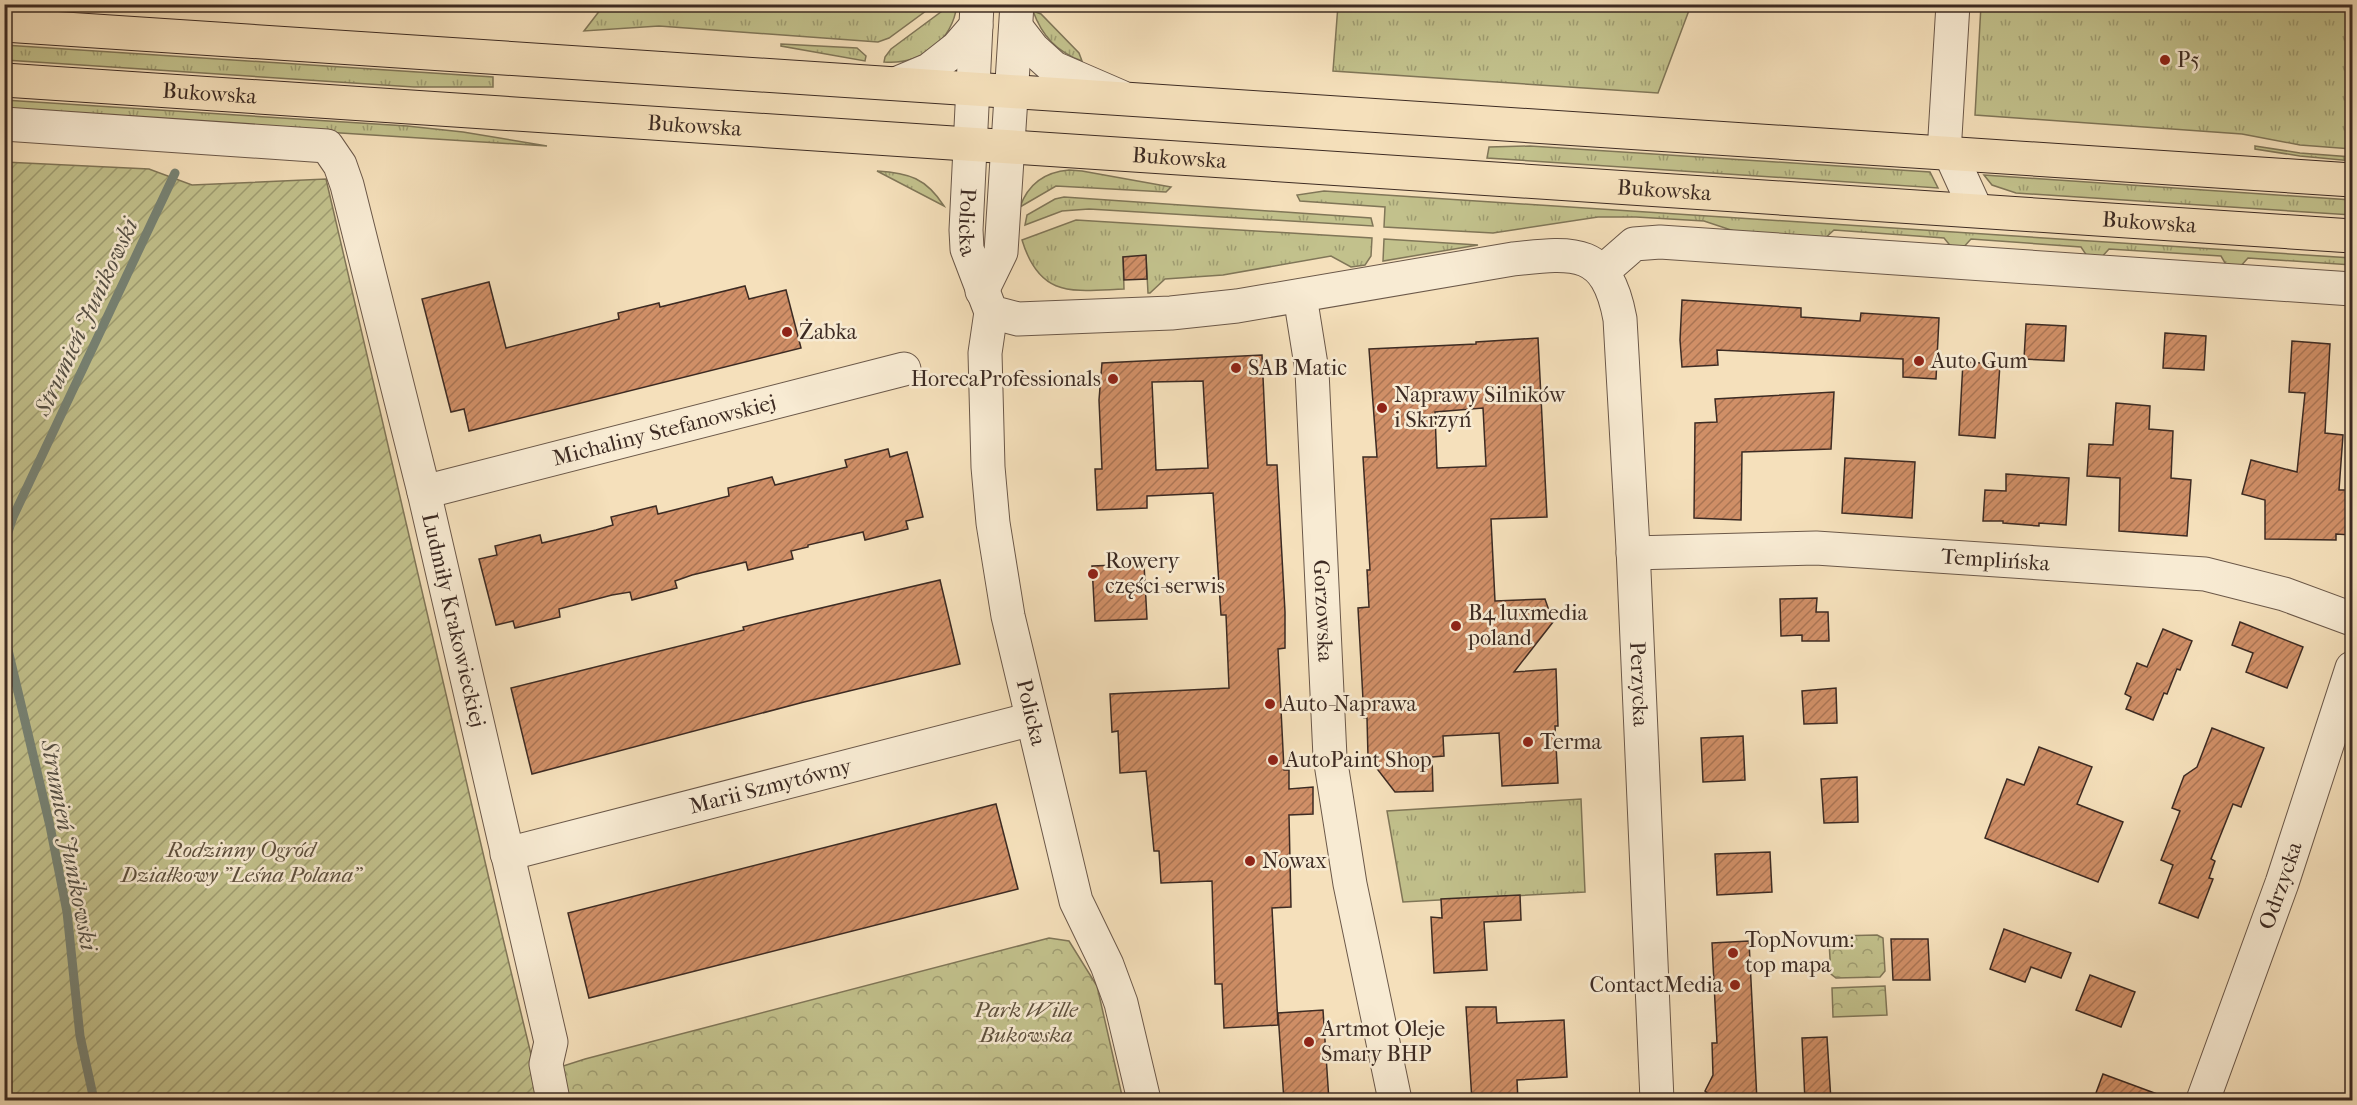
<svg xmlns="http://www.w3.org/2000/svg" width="2357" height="1105" viewBox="0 0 2357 1105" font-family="'IM FELL French Canon',serif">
  <defs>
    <pattern id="grass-tufts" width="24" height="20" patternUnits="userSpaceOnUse" patternTransform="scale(1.5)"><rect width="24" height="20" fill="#c2c18c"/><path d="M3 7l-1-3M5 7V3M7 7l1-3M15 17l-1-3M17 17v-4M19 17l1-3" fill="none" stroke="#9f9d72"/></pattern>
    <pattern id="park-crowns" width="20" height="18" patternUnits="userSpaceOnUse" patternTransform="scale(1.5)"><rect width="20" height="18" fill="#c2c18c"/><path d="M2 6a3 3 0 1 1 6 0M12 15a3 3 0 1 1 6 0" fill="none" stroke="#9f9d72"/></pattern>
    <pattern id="garden-furrows" width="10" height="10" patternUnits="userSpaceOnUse" patternTransform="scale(1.5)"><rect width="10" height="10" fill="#c2c18c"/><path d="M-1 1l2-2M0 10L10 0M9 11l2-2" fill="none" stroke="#9f9d72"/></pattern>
    <pattern id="building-hatch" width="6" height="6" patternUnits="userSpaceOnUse" patternTransform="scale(1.5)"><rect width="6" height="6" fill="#d08f67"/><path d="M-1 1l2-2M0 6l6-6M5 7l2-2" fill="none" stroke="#aa7554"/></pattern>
  </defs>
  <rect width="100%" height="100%" fill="#f5e0bb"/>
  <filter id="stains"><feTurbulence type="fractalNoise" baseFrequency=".00333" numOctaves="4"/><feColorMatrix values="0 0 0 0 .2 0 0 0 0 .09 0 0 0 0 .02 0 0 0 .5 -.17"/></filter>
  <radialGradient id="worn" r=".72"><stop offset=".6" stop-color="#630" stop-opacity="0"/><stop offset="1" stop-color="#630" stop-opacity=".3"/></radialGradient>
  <g fill="url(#grass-tufts)" stroke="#807658" stroke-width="1.5">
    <polygon points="604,5 604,4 934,5 889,38 878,42 659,26 584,31"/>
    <path d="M 957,5 C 952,41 921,65 884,62 L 885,57 L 891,49 L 949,6 Z"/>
    <polygon points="1338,5 1338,4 1691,5 1658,93 1333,71"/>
    <polygon points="1981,5 2352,5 2352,149 2300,145 2242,134 1975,115"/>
    <path d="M 1033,11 L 1041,14 L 1079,53 L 1082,61 C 1057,52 1042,36 1033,11 Z"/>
    <polygon points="781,44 857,48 866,56 865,61 781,46"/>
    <polygon points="4,45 493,77 493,87 414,87 5,60"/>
    <polygon points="4,100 407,126 463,132 547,146 5,112"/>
    <polygon points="1530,146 1930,172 1938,188 1487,158 1489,147"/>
    <polygon points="2255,146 2300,153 2352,157 2352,161 2300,156 2255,149"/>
    <path d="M 1069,170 L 1082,171 L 1171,187 L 1166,192 L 1056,186 L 1020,207 C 1028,184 1045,172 1069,170 Z"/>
    <path d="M 877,171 C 909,173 926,178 944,206 Z"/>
    <polygon points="1984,175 2352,200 2352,215 2016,193 1992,185"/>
    <polygon points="1324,191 2352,258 2352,265 2248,258 2238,269 2228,268 2221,256 2109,249 2099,260 2089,259 2081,247 1971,239 1961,250 1953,249 1944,238 1834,230 1822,241 1749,236 1704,221 1636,217 1598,217 1493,233 1384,227 1385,207 1300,201 1297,195"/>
    <polygon points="1064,197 1371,218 1373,226 1089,209 1062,211 1025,225 1027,215 1055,199"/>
    <path d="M 1076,220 L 1372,238 L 1371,256 L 1365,265 L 1351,267 L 1331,256 L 1223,275 L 1165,279 L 1150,293 L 1148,293 L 1146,256 L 1123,257 L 1124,289 C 1073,291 1040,299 1022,240 Z"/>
    <polygon points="1384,239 1478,245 1383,261"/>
    <polygon points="1581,799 1585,892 1403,902 1387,811"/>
  </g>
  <g fill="url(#park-crowns)" stroke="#807658" stroke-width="1.5">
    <polygon points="1877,935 1883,938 1885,971 1880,977 1836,978 1831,974 1829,942 1835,936"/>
    <polygon points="1049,938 1069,941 1097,986 1123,1100 565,1100 557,1068 585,1059"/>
    <polygon points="1885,986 1887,1015 1833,1017 1832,988"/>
  </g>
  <polygon fill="url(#garden-furrows)" stroke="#807658" stroke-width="1.5" points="4,162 149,169 192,185 326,179 500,926 542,1100 5,1100"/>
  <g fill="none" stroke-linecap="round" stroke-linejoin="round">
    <g stroke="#778375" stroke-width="9">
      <polyline points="4,544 13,517 175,173"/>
      <polyline points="4,633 50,826 67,912 80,1036 94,1100"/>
    </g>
  </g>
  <g fill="url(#building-hatch)" stroke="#3d2b23" stroke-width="1.5" fill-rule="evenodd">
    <polygon points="1146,255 1147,279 1124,280 1123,257"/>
    <polygon points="489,282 506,348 619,319 618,313 659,303 660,307 745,286 749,299 786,290 801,348 469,431 464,409 451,412 422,299"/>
    <polygon points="1682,300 1801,308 1801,317 1860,321 1861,313 1939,318 1936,379 1903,377 1903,359 1717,350 1718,365 1682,367 1680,340"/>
    <polygon points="2026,324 2066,326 2064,361 2024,359"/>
    <polygon points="2165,333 2206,336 2204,370 2163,368"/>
    <path d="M 1538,338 L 1547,517 L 1491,519 L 1495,601 L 1545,599 L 1553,622 L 1514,672 L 1556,669 L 1558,726 L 1555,726 L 1558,783 L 1502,786 L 1499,733 L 1443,736 L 1444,756 L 1432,757 L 1433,791 L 1395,792 L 1368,757 L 1367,718 L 1364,718 L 1358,608 L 1369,607 L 1367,570 L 1370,570 L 1363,457 L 1377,457 L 1369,349 L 1476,344 L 1476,342 ZM 1483,408 L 1486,466 L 1437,468 L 1435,412 Z"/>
    <polygon points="2292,341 2330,344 2325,433 2343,435 2339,490 2351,490 2351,535 2336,534 2336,540 2265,539 2265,500 2242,494 2251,460 2297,472 2305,393 2289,392"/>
    <path d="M 1262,355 L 1267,465 L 1277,465 L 1285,612 L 1285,648 L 1278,649 L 1284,770 L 1289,770 L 1289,789 L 1313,787 L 1313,814 L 1289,815 L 1291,907 L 1272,908 L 1278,1025 L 1224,1028 L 1222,984 L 1215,984 L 1212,881 L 1161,883 L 1159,851 L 1154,851 L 1146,771 L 1120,773 L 1118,731 L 1112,732 L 1110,694 L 1229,688 L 1226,615 L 1221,615 L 1213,493 L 1147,496 L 1147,508 L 1097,510 L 1095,469 L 1102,469 L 1099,400 L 1102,363 ZM 1203,381 L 1208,468 L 1156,470 L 1152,382 Z"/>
    <polygon points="1963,362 2000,364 1995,438 1959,435"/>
    <polygon points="1834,392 1831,449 1742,452 1741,520 1694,518 1695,423 1717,422 1715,399"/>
    <polygon points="2116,403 2150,406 2149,429 2173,431 2171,478 2191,480 2187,536 2119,531 2120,478 2087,476 2089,444 2113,445"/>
    <polygon points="888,449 890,457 907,452 912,471 923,517 906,521 908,529 865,540 863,532 808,545 808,547 791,551 793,559 748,570 746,562 692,575 675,581 677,588 632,600 630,592 612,595 559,609 560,617 515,628 513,621 496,625 479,559 497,555 495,546 540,535 542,543 596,530 613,525 611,517 656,506 658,514 729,496 728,488 772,477 775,485 847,467 845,460"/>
    <polygon points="1845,458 1915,462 1912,518 1842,513"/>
    <polygon points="2006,474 2069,478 2066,525 2039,523 2039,526 2003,523 2003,521 1983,521 1985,490 2006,491"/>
    <polygon points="1144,564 1147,619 1095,621 1092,566"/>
    <polygon points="940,580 960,664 804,702 532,774 511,688 744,630 743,627 783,617"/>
    <polygon points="1817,598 1816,612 1828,612 1829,641 1802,641 1802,635 1781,636 1780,599"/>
    <polygon points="2240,622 2303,647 2287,688 2246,672 2253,653 2232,645"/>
    <polygon points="2163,629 2192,641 2180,670 2177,669 2167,694 2164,693 2153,720 2126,709 2131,697 2125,694 2137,663 2147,667"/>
    <polygon points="1836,688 1837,723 1804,724 1802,691"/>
    <polygon points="2212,728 2264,748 2241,807 2233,804 2211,859 2215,861 2209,878 2213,879 2198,918 2159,903 2173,865 2161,860 2180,811 2172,808 2184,776 2197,767"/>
    <polygon points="1743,736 1745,780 1703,782 1701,738"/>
    <polygon points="2039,747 2092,767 2077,804 2123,822 2098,882 1985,838 2007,779 2024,785"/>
    <polygon points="1857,777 1858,822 1824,823 1821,779"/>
    <polygon points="996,804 1018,889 589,998 568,913"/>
    <polygon points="1770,852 1772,892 1717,895 1715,854"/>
    <polygon points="1520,895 1521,920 1484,922 1487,970 1434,973 1431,917 1442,918 1441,899"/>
    <polygon points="2004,929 2071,953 2061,978 2031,967 2025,982 1990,969"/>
    <polygon points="1891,939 1928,939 1930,980 1893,980"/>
    <polygon points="1749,941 1757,1101 1716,1101 1705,1091 1713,1075 1712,1043 1717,1043 1712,943"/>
    <polygon points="2090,975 2135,992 2121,1027 2076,1010"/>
    <polygon points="1466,1007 1496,1007 1497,1023 1564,1020 1567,1077 1517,1080 1518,1101 1472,1101"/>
    <polygon points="1323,1010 1329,1101 1284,1101 1278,1013"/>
    <polygon points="1827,1037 1831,1101 1805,1101 1802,1038"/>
    <polygon points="2103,1074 2168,1098 2167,1101 2093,1101"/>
  </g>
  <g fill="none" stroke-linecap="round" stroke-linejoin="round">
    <g stroke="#6b5849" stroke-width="35">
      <g id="minor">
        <path id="s1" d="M 977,4 L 966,230 L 967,249 L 991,312 L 1018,319 L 1171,313 L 1237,306 L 1513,259 C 1575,252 1607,248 1620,319 L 1633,548 L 1657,1100"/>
        <polyline points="1016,27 1033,49 1054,68 1121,97"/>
        <polyline points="898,83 929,70 957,48 976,26"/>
        <path id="s2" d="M 4,124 L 327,146 L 340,165 L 347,185 L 424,492 L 551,1042 L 546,1064 L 553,1100"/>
        <polyline points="1944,153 1953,4"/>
        <polyline points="1950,153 1976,210"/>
        <polyline points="1603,271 1634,244 1660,242 2352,289"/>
        <polyline points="982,291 1001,252 1017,4"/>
        <path id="s3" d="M 1300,296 L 1312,371 L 1330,757 L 1350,884 L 1395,1100"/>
        <path id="s4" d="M 991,312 L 985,353 L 988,467 L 993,523 L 1008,616 L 1076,901 L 1107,965 L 1121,1003 L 1144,1100"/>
        <path id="s5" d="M 424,492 L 904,369"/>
        <path id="s6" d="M 1633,553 L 1816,548 L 2205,574 L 2284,594 L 2352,619"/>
        <path id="s7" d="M 507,854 L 1032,719"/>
        <path id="s8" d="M 2203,1100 L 2282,883 L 2352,668"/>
      </g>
    </g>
    <g stroke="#3d2b23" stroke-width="35">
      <g id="major">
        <polyline points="4,25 2352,180"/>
        <path id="s9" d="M 4,80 L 2352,236"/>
      </g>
    </g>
    <use href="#minor" stroke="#f8ebd3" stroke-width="33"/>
    <use href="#major" stroke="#f5e0bb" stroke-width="33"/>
  </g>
  <g fill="#8f2418" stroke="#f8ebd3" stroke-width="2">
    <circle cx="2165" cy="60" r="6"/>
    <circle cx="787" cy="332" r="6"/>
    <circle cx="1919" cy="361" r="6"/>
    <circle cx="1236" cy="368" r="6"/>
    <circle cx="1113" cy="379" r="6"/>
    <circle cx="1382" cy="408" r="6"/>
    <circle cx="1093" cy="574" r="6"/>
    <circle cx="1456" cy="626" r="6"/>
    <circle cx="1270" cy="704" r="6"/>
    <circle cx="1528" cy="742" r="6"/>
    <circle cx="1273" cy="760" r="6"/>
    <circle cx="1250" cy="861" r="6"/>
    <circle cx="1733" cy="953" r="6"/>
    <circle cx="1735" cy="985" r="6"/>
    <circle cx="1309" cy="1042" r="6"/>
  </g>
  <g text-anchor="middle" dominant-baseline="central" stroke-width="5" stroke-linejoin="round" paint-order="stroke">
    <g font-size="22" fill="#3d2b23" stroke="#f8ebd3" text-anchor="start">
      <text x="2177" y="60">P5</text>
      <text x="799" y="332">Żabka</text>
      <text x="1931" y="361">Auto Gum</text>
      <text x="1248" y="368">SAB Matic</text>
      <text x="1101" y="379" text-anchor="end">HorecaProfessionals</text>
      <text x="1394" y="395">Naprawy Silników<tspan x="1394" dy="25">i Skrzyń</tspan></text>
      <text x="1105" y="561">Rowery<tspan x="1105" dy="25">części-serwis</tspan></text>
      <text x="1468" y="613">B4 luxmedia<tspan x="1468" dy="25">poland</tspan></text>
      <text x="1282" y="704">Auto-Naprawa</text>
      <text x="1540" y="742">Terma</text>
      <text x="1285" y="760">AutoPaint Shop</text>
      <text x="1262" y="861">Nowax</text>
      <text x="1745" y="940">TopNovum:<tspan x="1745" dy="25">top mapa</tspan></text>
      <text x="1723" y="985" text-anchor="end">ContactMedia</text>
      <text x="1321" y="1029">Artmot Oleje<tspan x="1321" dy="25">Smary BHP</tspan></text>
    </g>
    <g font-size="22" fill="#3d2b23" stroke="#f8ebd3">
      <text stroke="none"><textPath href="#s9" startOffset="206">Bukowska</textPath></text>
      <text stroke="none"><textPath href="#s9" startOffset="692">Bukowska</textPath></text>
      <text stroke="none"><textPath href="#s9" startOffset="1178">Bukowska</textPath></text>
      <text stroke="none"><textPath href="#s9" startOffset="1664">Bukowska</textPath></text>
      <text stroke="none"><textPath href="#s1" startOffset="218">Policka</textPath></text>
      <text stroke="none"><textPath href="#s9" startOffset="2150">Bukowska</textPath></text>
      <text stroke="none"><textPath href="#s5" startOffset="248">Michaliny Stefanowskiej</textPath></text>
      <text stroke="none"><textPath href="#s6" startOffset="363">Templińska</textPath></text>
      <text stroke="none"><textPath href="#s3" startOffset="316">Gorzowska</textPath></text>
      <text stroke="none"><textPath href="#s2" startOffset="816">Ludmiły Krakowieckiej</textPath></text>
      <text stroke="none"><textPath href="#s1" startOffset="1350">Perzycka</textPath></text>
      <text stroke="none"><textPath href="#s4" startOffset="405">Policka</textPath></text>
      <text stroke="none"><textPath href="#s7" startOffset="272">Marii Szmytówny</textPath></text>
      <text stroke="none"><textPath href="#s8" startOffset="228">Odrzycka</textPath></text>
    </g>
    <g font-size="22" font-style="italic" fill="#5e503d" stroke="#f8ebd3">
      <text x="241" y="850">Rodzinny Ogród<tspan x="241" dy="25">Działkowy "Leśna Polana"</tspan></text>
      <text x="1026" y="1010">Park Wille<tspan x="1026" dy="25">Bukowska</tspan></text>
    </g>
    <g font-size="24" font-style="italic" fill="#555045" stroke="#f8ebd3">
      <text transform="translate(86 317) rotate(-65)">Strumień Junikowski</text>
      <text transform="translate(69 845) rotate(79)">Strumień Junikowski</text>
    </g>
  </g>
  <rect width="2357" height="1105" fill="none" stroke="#f5e0bb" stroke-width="24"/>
  <rect x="6" y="6" width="2345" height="1093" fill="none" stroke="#3d2b23" stroke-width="3"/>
  <rect x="12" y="12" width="2333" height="1081" fill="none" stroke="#3d2b23" stroke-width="1.5"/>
  <rect width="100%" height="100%" filter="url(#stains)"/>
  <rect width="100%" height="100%" fill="url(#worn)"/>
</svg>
